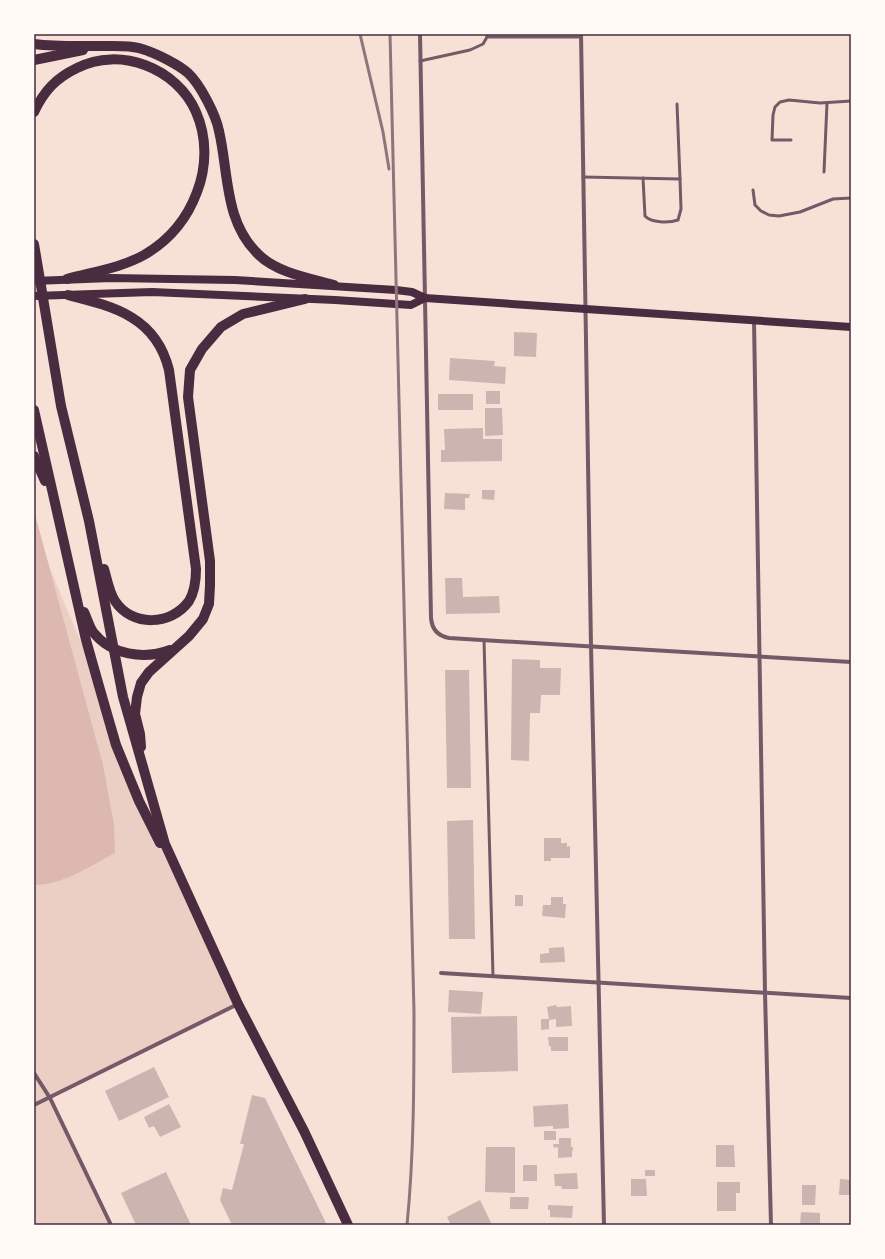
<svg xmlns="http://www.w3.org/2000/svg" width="885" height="1259" viewBox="0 0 885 1259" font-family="'Space Grotesk',sans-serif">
  <rect width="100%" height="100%" fill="#f7e1d7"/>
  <polygon fill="#ebcfc5" points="34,511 49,566 99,686 116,745 238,1004 50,1098 111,1225 34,1225"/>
  <path fill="#dcb8b0" d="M 34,511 L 103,765 L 114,825 L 115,853 C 90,866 63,885 34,885 Z"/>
  <g fill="#ccb4b1">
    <polygon points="514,332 537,333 536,357 514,356"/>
    <polygon points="450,358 495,361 494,366 506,367 505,384 449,380"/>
    <rect x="486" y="391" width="14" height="13"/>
    <rect x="438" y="394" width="35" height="16"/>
    <polygon points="485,408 502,408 503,435 485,436"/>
    <polygon points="483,428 483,439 502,439 502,461 441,462 441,450 445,450 444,429"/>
    <polygon points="482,490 495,490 494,500 482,499"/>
    <polygon points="445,493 470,494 469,498 465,498 465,510 444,509"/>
    <polygon points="445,578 462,578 463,597 499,596 500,613 446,614"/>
    <polygon points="512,659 540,660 540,668 561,668 560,695 541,695 540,713 530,713 529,761 511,760"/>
    <polygon points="445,670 469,670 471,788 447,788"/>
    <polygon points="473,820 475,939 449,939 447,821"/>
    <polygon points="544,838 561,838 561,843 567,843 567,847 570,846 570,858 551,858 551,861 544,861"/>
    <rect x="515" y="895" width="8" height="11"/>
    <polygon points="551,897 563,897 563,904 566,904 565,918 542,916 543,905 551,905"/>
    <polygon points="564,947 565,962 540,963 540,954 549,953 549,948"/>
    <polygon points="449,990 483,992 481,1014 448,1012"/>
    <polygon points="556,1005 557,1007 571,1006 572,1026 556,1027 556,1019 549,1020 547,1007"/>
    <polygon points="517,1016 518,1071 452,1073 451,1017"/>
    <polygon points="541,1019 549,1019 549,1029 541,1030"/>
    <polygon points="548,1037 568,1037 568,1051 551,1051 551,1047 549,1046"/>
    <polygon points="154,1067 169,1097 119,1121 105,1091"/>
    <polygon points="252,1095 265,1098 326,1223 321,1225 232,1225 220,1200 223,1188 232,1190 244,1144 240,1144"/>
    <polygon points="169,1104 181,1127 160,1137 154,1126 149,1128 144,1117"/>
    <polygon points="568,1104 569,1128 553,1129 553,1126 534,1127 533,1106"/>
    <rect x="544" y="1131" width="12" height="9"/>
    <polygon points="559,1138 571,1138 571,1147 573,1147 573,1150 572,1151 572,1157 558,1158 558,1147 554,1148 553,1144 559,1144"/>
    <polygon points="716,1145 734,1145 735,1167 716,1167"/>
    <polygon points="486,1147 515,1147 515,1193 485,1192"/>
    <rect x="523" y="1165" width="14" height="16"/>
    <rect x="645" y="1170" width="10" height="6"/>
    <polygon points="166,1172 191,1225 136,1225 121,1193"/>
    <polygon points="577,1173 578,1189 562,1189 561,1186 555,1186 554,1174"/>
    <polygon points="631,1179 646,1179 647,1196 631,1196"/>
    <polygon points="840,1179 851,1180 851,1195 839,1195"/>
    <polygon points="717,1182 740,1182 740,1193 736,1193 736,1211 717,1211"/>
    <polygon points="802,1185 816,1185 815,1205 802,1205"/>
    <polygon points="510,1197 529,1197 528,1209 510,1209"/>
    <polygon points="480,1200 492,1225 451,1225 447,1217"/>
    <polygon points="548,1205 573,1206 572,1218 550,1217 550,1210 548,1210"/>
    <polygon points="801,1212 820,1213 820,1225 800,1225"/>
  </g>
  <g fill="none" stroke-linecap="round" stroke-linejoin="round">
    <g stroke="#755966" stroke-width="3">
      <polyline points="487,34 487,37 581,37"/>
      <polyline points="420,61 470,50 483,44 487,37"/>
      <polyline points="791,140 772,140 773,115 775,107 780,102 789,100 820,103 851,101"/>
      <polyline points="824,172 827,103"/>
      <polyline points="583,177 680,179 677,104"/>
      <path d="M 643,178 L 645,216 C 651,223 669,223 678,220 L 681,209 L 680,179"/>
      <polyline points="753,190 755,205 761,211 769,215 779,216 800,212 833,199 851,198"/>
      <polyline points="484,640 493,976"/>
    </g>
    <g stroke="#755966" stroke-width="4">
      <path d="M 420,34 L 431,618 C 432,630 438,636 449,638 L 851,662"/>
      <polyline points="581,34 591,646 604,1225"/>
      <polyline points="754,320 765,993 771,1225"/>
      <polyline points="441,973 851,998"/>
      <polyline points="34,1073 50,1098 111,1225"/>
      <polyline points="34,1105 238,1004"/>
    </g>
    <g stroke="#4a2c40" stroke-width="8">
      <polyline points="34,281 111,278 235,280 396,290 412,292 425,298 851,327"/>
      <polyline points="34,296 152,292 335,300 411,305 425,298"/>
    </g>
    <g stroke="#4a2c40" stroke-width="10">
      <path d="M 34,44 C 57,47 80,46 103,46 C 119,46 134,45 148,51 C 159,55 179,65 188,73 C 200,84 216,115 219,131 C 229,174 224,222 259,255 C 278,273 309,278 334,285"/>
      <polyline points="34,60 83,50"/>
      <path d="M 34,112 C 44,91 56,78 77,68 C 120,46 177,68 196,112 C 207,137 207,166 197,192 C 187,219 170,240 144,255 C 121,268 92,272 67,279"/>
      <polyline points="34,244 61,406 89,521 123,697 165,844 238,1004 304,1131 348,1225"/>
      <path d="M 68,295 C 115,307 156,317 169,370 L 196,569 C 196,580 195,591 189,601 C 171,626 132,627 115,601 C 109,592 107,579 104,569"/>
      <polyline points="34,410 86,640 99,686 116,745 139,801 160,843"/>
      <polyline points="34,456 45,481"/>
      <path d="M 84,612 C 87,618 89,626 93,632 C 111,655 144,660 170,650"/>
      <polyline points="141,747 140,734 135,714 137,697 141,683 149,672 189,636 203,619 209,604 210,585 210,561 188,397 190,370 202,349 221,327 243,314 305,299"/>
    </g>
    <g stroke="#8f747c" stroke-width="3">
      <polyline points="360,34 383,132 389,169"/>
      <path d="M 390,34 L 414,1012 C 414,1083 414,1154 407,1225"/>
    </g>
  </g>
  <rect width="885" height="1259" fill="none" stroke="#fffaf5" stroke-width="70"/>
  <rect x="35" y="35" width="815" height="1189" fill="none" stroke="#4a2c40" stroke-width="1.5"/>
</svg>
